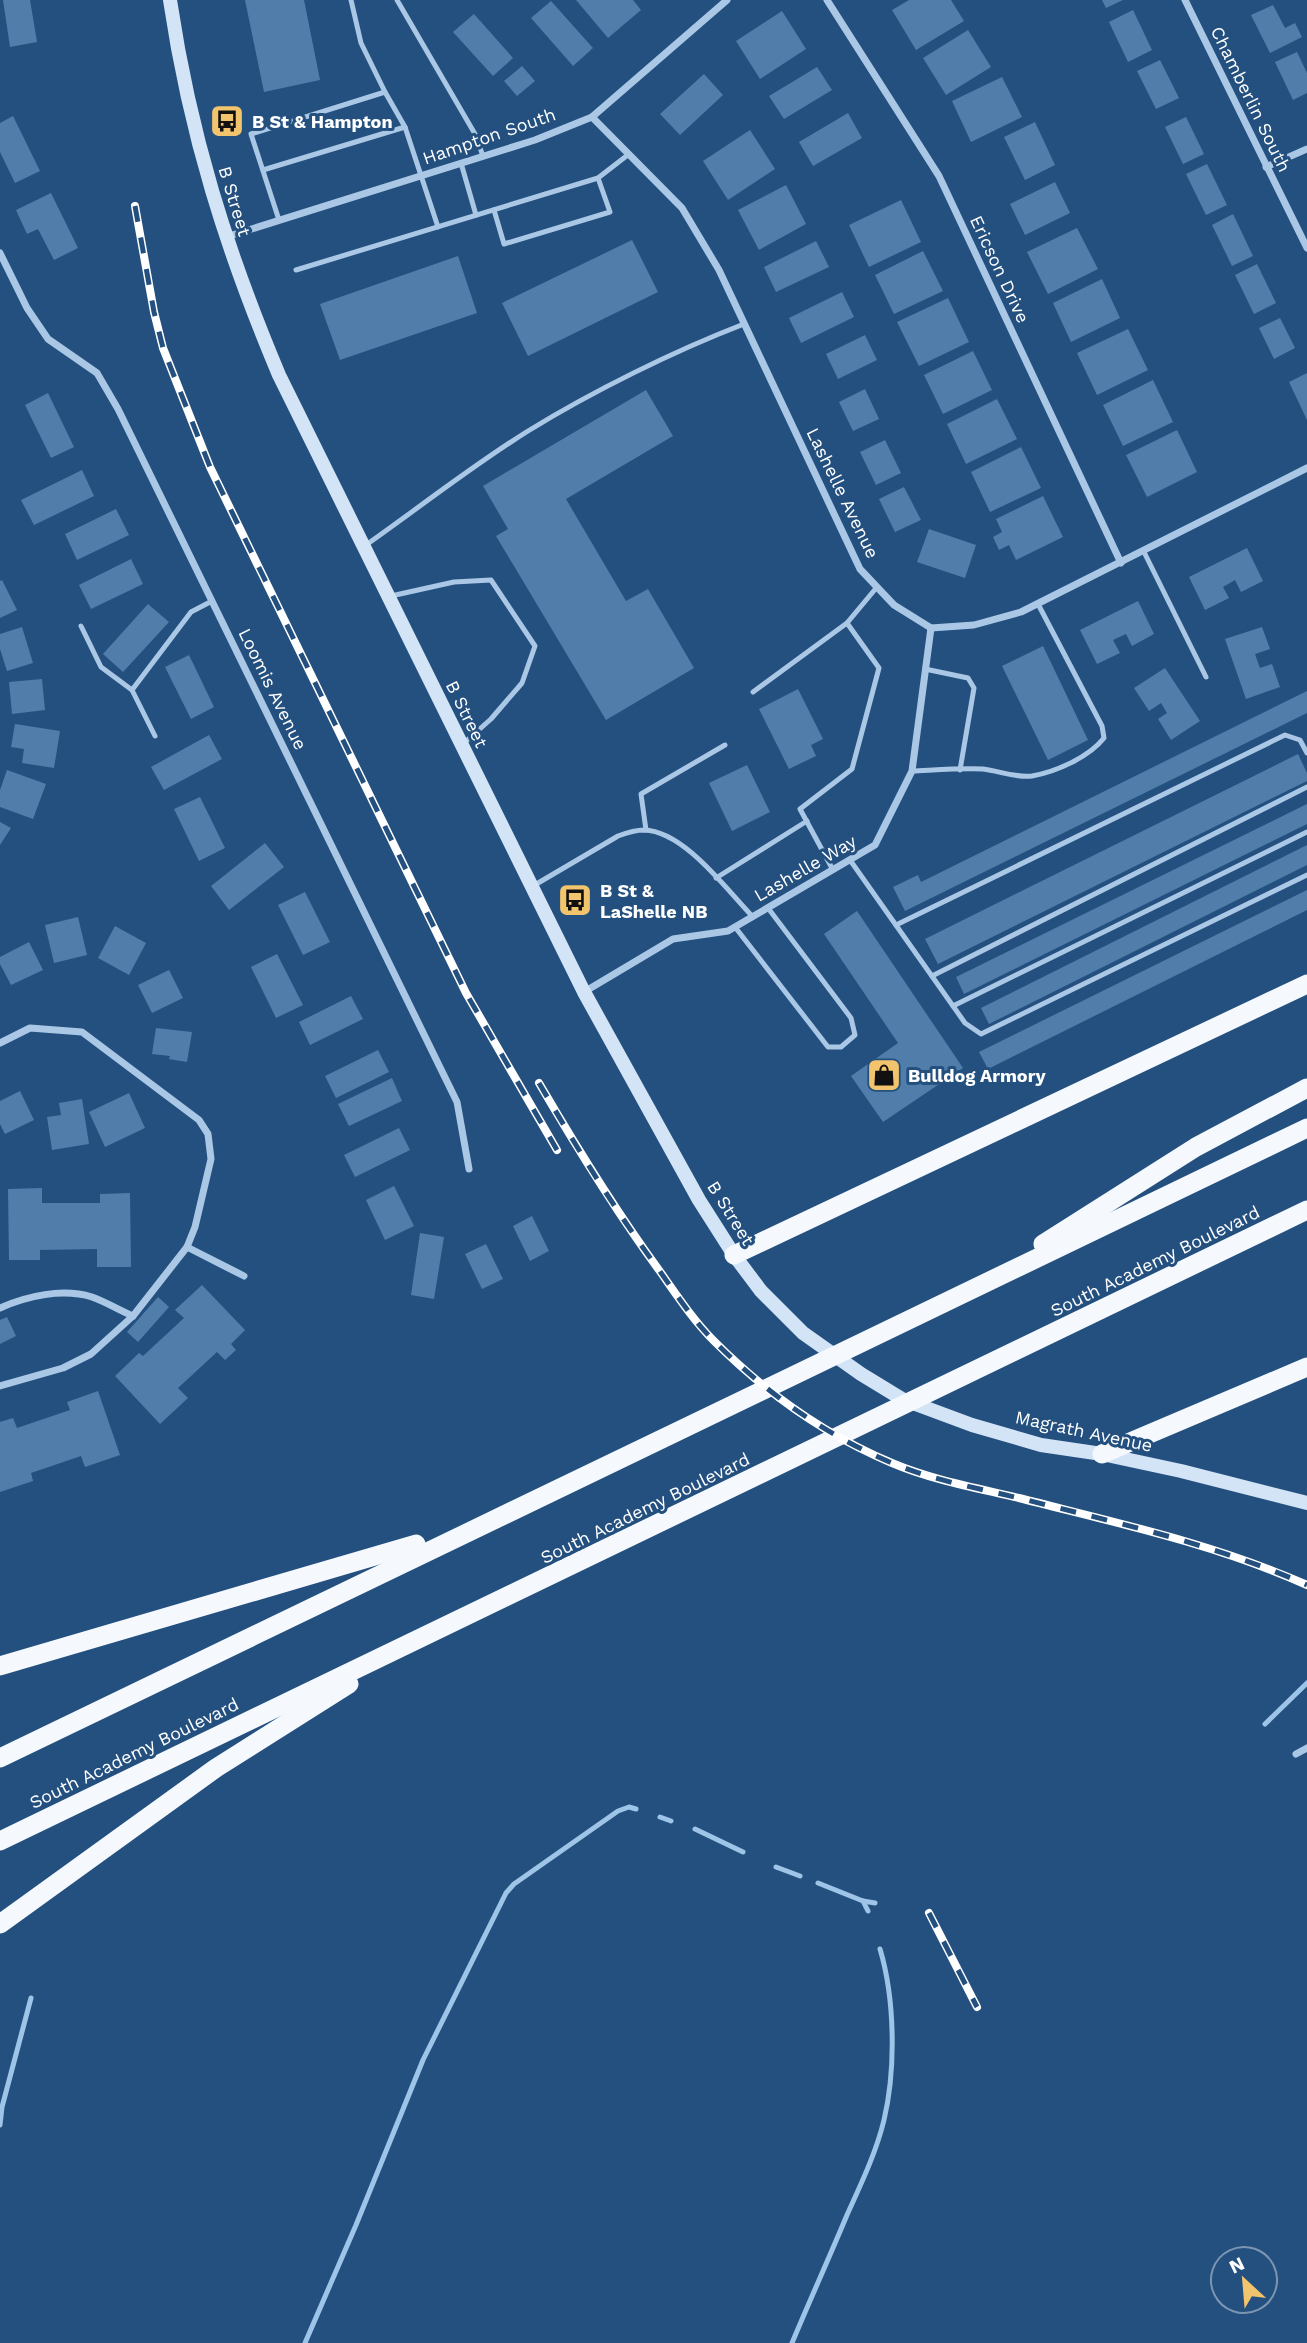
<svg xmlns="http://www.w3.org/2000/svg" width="1307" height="2343" viewBox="0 0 1307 2343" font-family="'Work Sans',sans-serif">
  <rect width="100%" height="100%" fill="#24507f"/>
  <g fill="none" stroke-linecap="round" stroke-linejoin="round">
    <g stroke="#9ec4e7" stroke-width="5">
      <polyline points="1265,1724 1307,1683"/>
      <polyline points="660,1817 671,1821"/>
      <polyline points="695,1829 743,1852"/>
      <polyline points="776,1867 800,1876"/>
      <polyline points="818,1883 863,1901 875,1903"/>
      <polyline points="863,1901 868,1911"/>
      <polyline points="0,2125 2,2107 31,1998"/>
      <polyline points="305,2343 356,2225 423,2060 506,1893 514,1884 618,1811 629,1807 636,1809"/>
      <path d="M 792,2343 C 810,2300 829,2258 847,2215 C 861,2184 876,2153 884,2120 C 896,2069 895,1999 880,1949"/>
    </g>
  </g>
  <g fill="#507daa">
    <polygon points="3,0 30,0 37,42 10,47"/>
    <polygon points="245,0 304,0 320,80 264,92"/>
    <polygon points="576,0 633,0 641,10 608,38"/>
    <polygon points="909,0 951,0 964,21 916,50 892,10"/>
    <polygon points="1102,0 1123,0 1106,8"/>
    <polygon points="551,1 593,48 573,66 531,18"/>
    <polygon points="1273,5 1285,28 1295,23 1302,37 1270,53 1251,15"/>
    <polygon points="1133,10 1152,50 1128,62 1109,22"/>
    <polygon points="782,11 806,49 760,79 736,41"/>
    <polygon points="474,14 513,58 493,76 453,32"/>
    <polygon points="968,30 991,67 946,95 923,58"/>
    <polygon points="1297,52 1307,73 1307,93 1293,100 1275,62"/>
    <polygon points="1160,60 1179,98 1156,109 1137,71"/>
    <polygon points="522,66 535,81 517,96 504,81"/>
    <polygon points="817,67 832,90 784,119 769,96"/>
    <polygon points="704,74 723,95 680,135 660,114"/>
    <polygon points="1002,77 1022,117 971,142 952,101"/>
    <polygon points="848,113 862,138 813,166 799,142"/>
    <polygon points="13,116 40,171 15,183 0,152 0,123"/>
    <polygon points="1186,117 1204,154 1183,164 1165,127"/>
    <polygon points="1035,122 1055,165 1025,180 1004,137"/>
    <polygon points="750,130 775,169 728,200 703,161"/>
    <polygon points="1207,164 1227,205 1206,215 1186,174"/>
    <polygon points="1055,182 1070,213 1025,235 1010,204"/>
    <polygon points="786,185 806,224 759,250 738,210"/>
    <polygon points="51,193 78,248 54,260 38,229 27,234 16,210"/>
    <polygon points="901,200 921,242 869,267 849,225"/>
    <polygon points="1233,214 1253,256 1232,266 1212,225"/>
    <polygon points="1077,228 1098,269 1048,294 1027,252"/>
    <polygon points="632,240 658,292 528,356 502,303"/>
    <polygon points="816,241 829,267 776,292 764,267"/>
    <polygon points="923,251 943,291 894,314 875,275"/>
    <polygon points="458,256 477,313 340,360 320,304"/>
    <polygon points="1257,264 1276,303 1254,314 1235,275"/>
    <polygon points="1102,279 1120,318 1071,342 1053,303"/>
    <polygon points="842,292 854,317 801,343 789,318"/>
    <polygon points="948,298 969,342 919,366 897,322"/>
    <polygon points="1280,318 1295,348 1274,359 1259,328"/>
    <polygon points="1128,329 1148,370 1097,395 1077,353"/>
    <polygon points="865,335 877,360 838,379 826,354"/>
    <polygon points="973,351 992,390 943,414 924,375"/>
    <polygon points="1307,373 1307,420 1289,382"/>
    <polygon points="1153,380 1173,422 1123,446 1103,405"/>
    <polygon points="865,389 879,419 853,431 839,402"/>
    <polygon points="646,390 673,436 566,499 626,601 648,589 694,668 606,720 496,536 508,529 483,486"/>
    <polygon points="48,393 74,447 51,458 25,405"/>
    <polygon points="997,399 1017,439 966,464 947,424"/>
    <polygon points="1177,430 1197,472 1147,497 1126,455"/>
    <polygon points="885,440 901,473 876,485 860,452"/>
    <polygon points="1021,447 1041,488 990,512 971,472"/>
    <polygon points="82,470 94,496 34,525 21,500"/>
    <polygon points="904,487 921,520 895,532 879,499"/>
    <polygon points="1043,496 1063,537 1016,560 1009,545 999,550 993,537 1002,532 996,519"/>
    <polygon points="116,509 129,535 77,560 65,534"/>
    <polygon points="929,529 976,545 965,578 917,562"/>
    <polygon points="1247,548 1263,581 1241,592 1235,580 1223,587 1229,598 1205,610 1189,577"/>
    <polygon points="131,559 143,584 91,609 79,585"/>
    <polygon points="2,580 17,610 0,618 0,581"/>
    <polygon points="1138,601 1154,634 1132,646 1126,634 1113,640 1120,653 1097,664 1080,630"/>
    <polygon points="148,604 169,622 123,672 103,654"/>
    <polygon points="22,627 33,663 7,671 0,649 0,634"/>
    <polygon points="1262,627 1270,649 1255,654 1260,668 1272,664 1280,687 1246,699 1225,639"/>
    <polygon points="1043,646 1088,740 1048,760 1002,666"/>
    <polygon points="189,655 214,707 191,719 165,667"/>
    <polygon points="1165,668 1200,721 1171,740 1158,719 1167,713 1161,703 1149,711 1134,688"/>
    <polygon points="42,679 45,710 12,714 9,682"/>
    <polygon points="798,689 823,739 811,745 816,756 789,769 759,709"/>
    <polygon points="1307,691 1307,713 905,911 893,887 918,875 921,882"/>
    <polygon points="15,724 60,731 54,768 22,763 24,749 11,747"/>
    <polygon points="209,735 222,759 164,790 151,767"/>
    <polygon points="1298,754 1307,773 1307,781 938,964 925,939"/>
    <polygon points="747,765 770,812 732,831 709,783"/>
    <polygon points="7,770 46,784 33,819 0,807 0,790"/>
    <polygon points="200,797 225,848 199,861 174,809"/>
    <polygon points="1307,804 1307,824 964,994 956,977"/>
    <polygon points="0,822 11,828 0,845"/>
    <polygon points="265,843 284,867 229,910 211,886"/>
    <polygon points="1307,845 1307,865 989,1024 981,1008"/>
    <polygon points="1307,890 1307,910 988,1069 979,1052"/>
    <polygon points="305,892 330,942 303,955 278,905"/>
    <polygon points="857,911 963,1068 883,1122 851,1076 898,1043 824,934"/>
    <polygon points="78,917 87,955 54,963 45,925"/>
    <polygon points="115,926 146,943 129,975 98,958"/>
    <polygon points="29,942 43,970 11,985 0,964 0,957"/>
    <polygon points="277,954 303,1005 276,1018 251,967"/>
    <polygon points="169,970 183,998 152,1013 138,985"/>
    <polygon points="351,996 363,1019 310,1045 299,1022"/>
    <polygon points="156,1028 192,1032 187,1062 169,1059 170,1056 152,1054"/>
    <polygon points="378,1050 389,1072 336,1098 325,1076"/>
    <polygon points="392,1078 402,1101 349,1126 338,1104"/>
    <polygon points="20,1091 34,1120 5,1134 0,1124 0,1101"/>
    <polygon points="129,1093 145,1128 105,1147 89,1112"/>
    <polygon points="82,1099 89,1144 52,1150 47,1117 61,1115 59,1103"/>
    <polygon points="399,1128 410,1150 355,1177 344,1155"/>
    <polygon points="394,1186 414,1226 385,1240 366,1200"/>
    <polygon points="42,1188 42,1203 100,1203 100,1194 130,1193 131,1267 97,1267 97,1249 40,1250 40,1260 9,1260 8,1189"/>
    <polygon points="532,1216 549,1251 530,1261 513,1226"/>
    <polygon points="420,1233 444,1237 434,1299 411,1295"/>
    <polygon points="486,1244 503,1279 482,1289 465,1254"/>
    <polygon points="202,1285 245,1330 231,1344 236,1350 225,1360 217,1352 178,1388 188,1398 160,1424 115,1376 139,1353 143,1356 184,1318 175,1310"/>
    <polygon points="158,1297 169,1307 138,1342 127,1332"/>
    <polygon points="7,1317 16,1336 0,1344 0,1320"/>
    <polygon points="98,1391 120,1455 85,1467 81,1456 31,1473 33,1481 0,1492 0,1422 13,1418 17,1428 70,1410 67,1402"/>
  </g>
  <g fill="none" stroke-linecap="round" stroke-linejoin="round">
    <g stroke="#aac8e6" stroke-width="5">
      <polyline points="397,0 475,134 483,156"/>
      <polyline points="385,92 405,127"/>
      <polyline points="461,163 476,215"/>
      <polyline points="263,170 405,127 438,227"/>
      <polyline points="494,210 504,244 610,212 598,178"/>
      <polyline points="279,220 251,134 385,92 361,43 351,0"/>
      <polyline points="296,270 598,178 629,154"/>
      <path d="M 366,545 C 420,507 472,466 528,431 C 593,391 674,351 744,324"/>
      <polyline points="1144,552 1206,677"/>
      <polyline points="391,596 454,582 491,580 535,646 522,683 491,719 464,743"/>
      <polyline points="847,623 877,587"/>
      <polyline points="81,626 101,667 132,690 191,612 212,601"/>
      <polyline points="925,669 968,678 974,688 960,770"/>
      <polyline points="132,690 155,736"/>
      <polyline points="753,692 847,623 879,668 852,769 800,809 833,870"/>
      <path d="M 912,771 C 935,770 960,768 983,769 C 999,771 1016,778 1032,776 C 1056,772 1089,757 1104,738 L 1102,726 L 1038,604"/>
      <polyline points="646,830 641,794 725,745"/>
      <polyline points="850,860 965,1023 981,1034 1307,875"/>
      <polyline points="716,878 807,821"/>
      <path d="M 533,886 L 618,836 C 626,833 634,830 644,830 C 684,831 726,889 753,917"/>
      <polyline points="896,925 1285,735 1300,740 1307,753"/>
      <polyline points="735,927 828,1047 841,1047 855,1035 851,1018 768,908"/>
      <polyline points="932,976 1307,787"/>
      <polyline points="953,1006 1307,832"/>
    </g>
    <g stroke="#aac8e6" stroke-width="7">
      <polyline points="827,0 939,176 1121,563"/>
      <polyline points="1185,0 1307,248"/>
      <polyline points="592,117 682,208 719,270 860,569 894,605 931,628 974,625 1021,612 1307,468"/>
      <polyline points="1266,167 1307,149"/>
      <polyline points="226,237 535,140 592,117 727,0"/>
      <polyline points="0,253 27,308 48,339 97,373 118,409 457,1102 469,1169"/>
      <polyline points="584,992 673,939 728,931 875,845 912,771 931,628"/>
      <polyline points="0,1043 30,1028 82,1032 199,1120 208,1134 211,1159 195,1227 187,1247 133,1316 91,1354 63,1368 0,1386"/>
      <polyline points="187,1247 244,1276"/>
      <path d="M 0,1308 C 27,1296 62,1288 92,1297 C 106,1302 119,1310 133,1316"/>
      <polyline points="1296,1754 1307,1748"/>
    </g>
    <path stroke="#d3e4f6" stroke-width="14" d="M 170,0 C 190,135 226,249 279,375 L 584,992 L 699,1200 L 734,1255 L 761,1291 L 803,1333 L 861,1374 L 902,1399 L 972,1425 L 1041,1445 L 1102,1454 L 1181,1471 L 1307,1503"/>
    <g stroke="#f5f9fe" stroke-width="19">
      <polyline points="1043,1244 1196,1147 1307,1088"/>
      <polyline points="734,1255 1307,984"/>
      <polyline points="1102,1454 1307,1367"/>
      <polyline points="0,1666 416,1544"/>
      <path d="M 0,1758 C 435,1546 872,1339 1307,1128"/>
      <polyline points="0,1841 1307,1210"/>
      <polyline points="0,1924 216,1768 349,1684"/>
    </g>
    <g stroke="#fff" stroke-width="8">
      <g id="rail">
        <polyline points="135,206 154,312 163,348 210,467 466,993 557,1150"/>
        <path d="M 539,1083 C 577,1148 615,1210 659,1270 C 676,1294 693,1320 714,1341 C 765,1392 825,1435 892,1463 C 932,1480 977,1488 1019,1498 C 1117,1523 1215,1544 1307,1585"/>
        <polyline points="929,1913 977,2007"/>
      </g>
    </g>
    <use href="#rail" stroke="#24507f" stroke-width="5" stroke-dasharray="16" stroke-linecap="butt"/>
  </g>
  <defs>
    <g id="bus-square" transform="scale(1.75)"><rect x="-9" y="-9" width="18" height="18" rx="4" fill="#f1c46d" stroke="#24507f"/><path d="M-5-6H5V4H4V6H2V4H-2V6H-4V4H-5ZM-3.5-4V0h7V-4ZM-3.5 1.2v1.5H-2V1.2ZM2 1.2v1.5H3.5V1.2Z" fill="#111"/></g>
    <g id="shop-square" transform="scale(1.75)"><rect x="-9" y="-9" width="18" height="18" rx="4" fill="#f1c46d" stroke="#24507f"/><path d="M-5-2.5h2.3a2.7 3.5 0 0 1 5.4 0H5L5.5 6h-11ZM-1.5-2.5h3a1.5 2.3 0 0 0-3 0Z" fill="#111"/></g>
  </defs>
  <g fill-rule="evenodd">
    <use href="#bus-square" x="227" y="121"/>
    <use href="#bus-square" x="575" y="900"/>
    <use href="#shop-square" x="884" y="1075"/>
  </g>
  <g text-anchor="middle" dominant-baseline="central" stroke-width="6" stroke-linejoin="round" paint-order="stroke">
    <g font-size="18" fill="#fff" stroke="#24507f">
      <text transform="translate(1251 99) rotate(64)">Chamberlin South</text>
      <text transform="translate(489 136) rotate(-19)">Hampton South</text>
      <text transform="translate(235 201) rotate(73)">B Street</text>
      <text transform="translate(1000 269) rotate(65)">Ericson Drive</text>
      <text transform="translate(843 493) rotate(64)">Lashelle Avenue</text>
      <text transform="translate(273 689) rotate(64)">Loomis Avenue</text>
      <text transform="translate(467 714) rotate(64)">B Street</text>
      <text transform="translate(805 868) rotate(-30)">Lashelle Way</text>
      <text transform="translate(731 1213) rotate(58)">B Street</text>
      <text transform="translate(1155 1261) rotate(-26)">South Academy Boulevard</text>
      <text transform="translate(1084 1431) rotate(12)">Magrath Avenue</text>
      <text transform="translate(645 1508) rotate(-26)">South Academy Boulevard</text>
      <text transform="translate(134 1753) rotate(-26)">South Academy Boulevard</text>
    </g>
    <g font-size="18" font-weight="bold" fill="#fff" stroke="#24507f" text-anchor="start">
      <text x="252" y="121">B St &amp; Hampton</text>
      <text x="600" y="890">B St &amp;<tspan x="600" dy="21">LaShelle NB</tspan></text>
      <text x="908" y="1075">Bulldog Armory</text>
    </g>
  </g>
  <g transform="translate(1244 2280) rotate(334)"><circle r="33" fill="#24507f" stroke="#7c96b2" stroke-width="2"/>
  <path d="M0-5L12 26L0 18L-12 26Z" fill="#f1c46d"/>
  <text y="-10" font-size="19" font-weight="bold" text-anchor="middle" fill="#ffffff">N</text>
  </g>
</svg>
